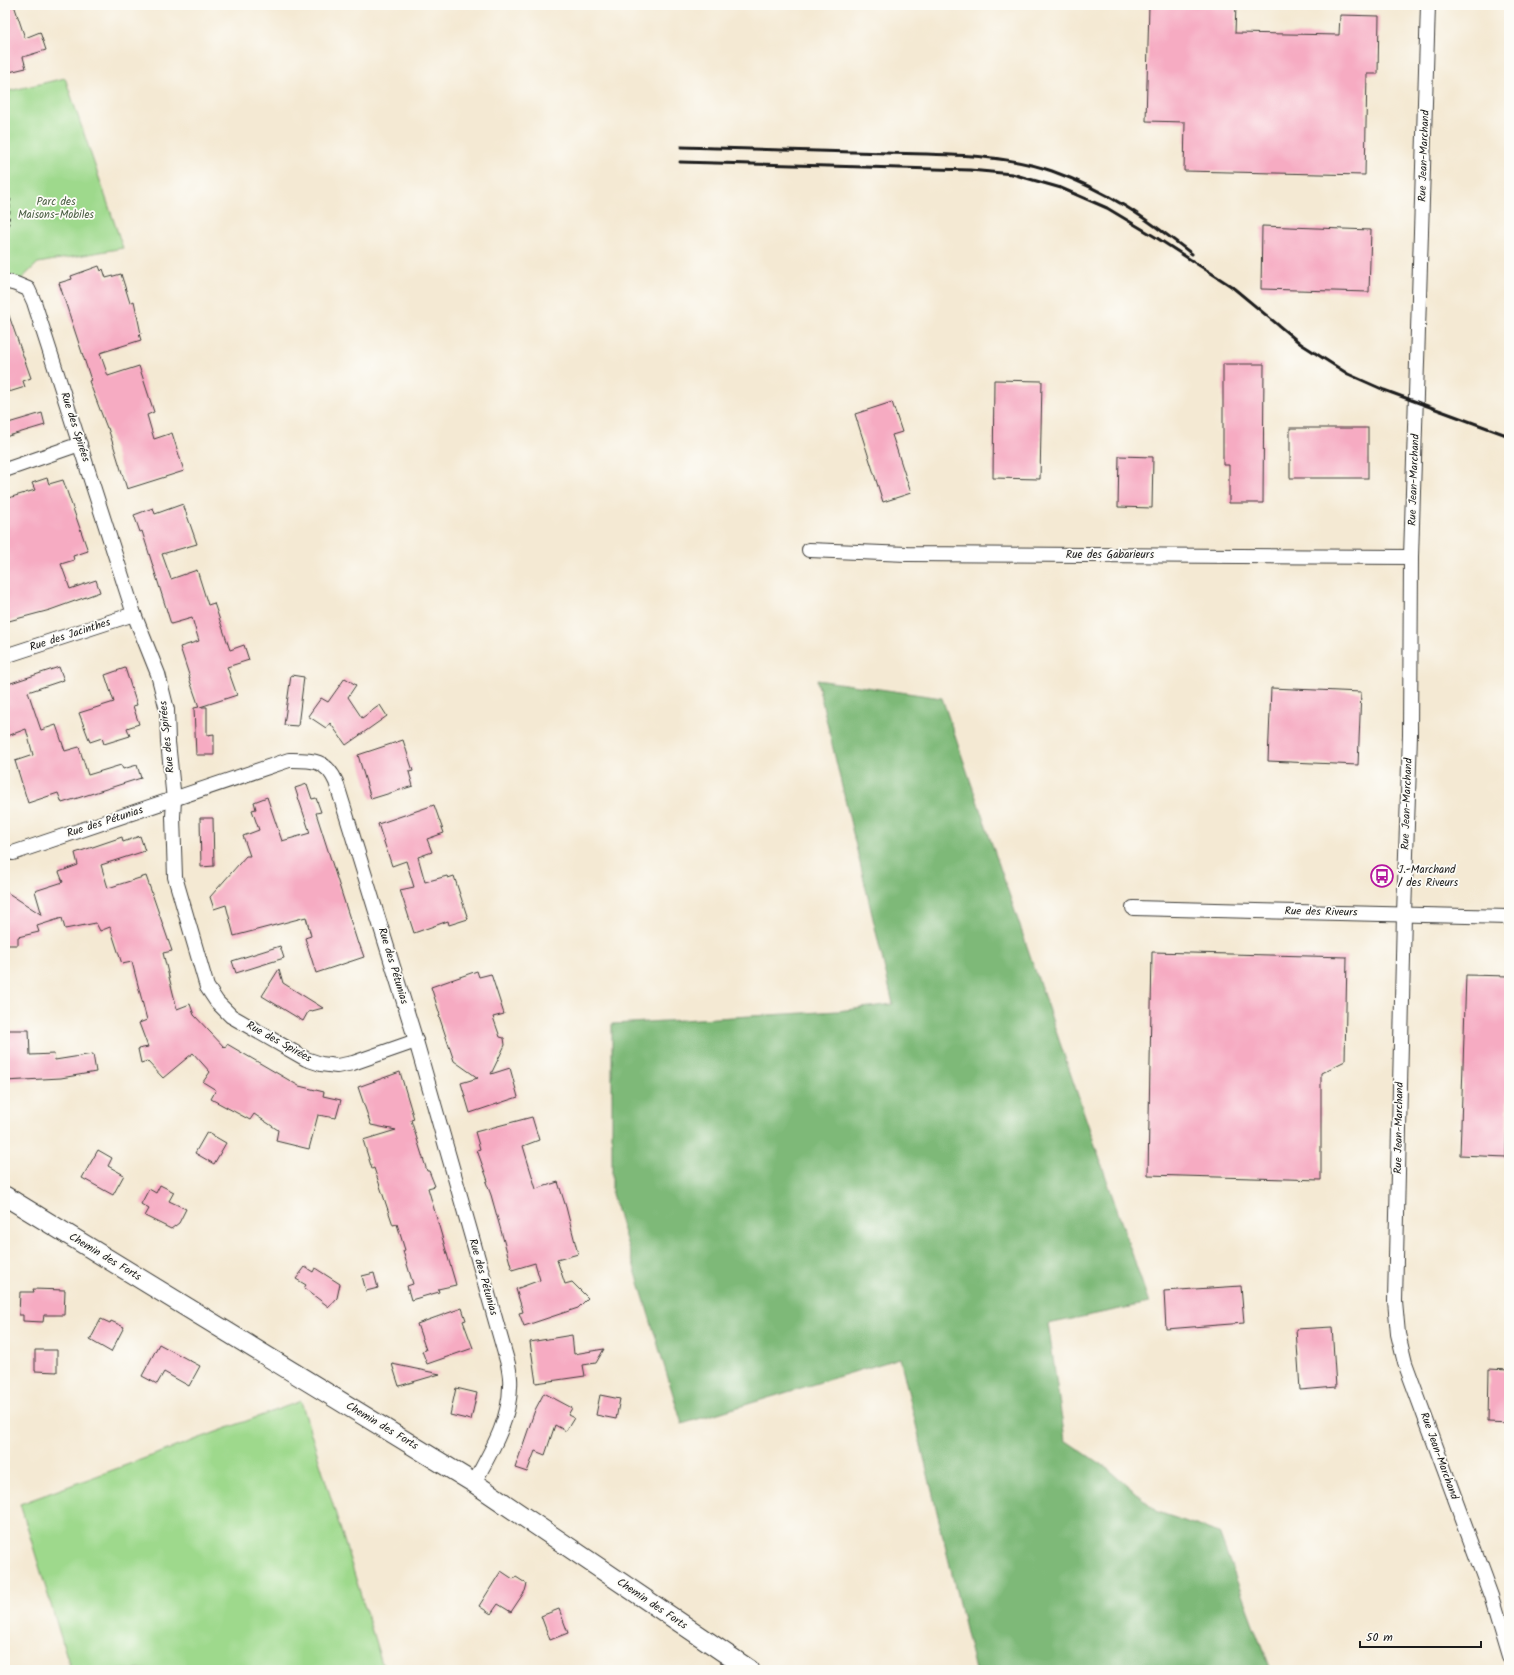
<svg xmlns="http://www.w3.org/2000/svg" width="1514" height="1675" viewBox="0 0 1514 1675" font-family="Kalam,sans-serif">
  <rect width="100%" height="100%" fill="#fdfcf7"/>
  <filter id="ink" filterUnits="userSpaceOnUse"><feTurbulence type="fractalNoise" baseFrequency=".025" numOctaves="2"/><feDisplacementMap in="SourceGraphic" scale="8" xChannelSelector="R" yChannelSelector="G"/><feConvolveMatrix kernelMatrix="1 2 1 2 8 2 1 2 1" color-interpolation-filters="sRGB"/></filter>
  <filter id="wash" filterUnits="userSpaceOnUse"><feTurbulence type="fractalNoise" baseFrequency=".012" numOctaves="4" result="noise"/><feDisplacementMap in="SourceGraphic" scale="16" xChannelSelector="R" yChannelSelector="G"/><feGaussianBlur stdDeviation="0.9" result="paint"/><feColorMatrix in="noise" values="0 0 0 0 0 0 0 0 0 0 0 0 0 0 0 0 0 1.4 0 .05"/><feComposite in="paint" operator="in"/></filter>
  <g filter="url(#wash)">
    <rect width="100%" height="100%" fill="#f4e9d3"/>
    <g fill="#9ed98c" stroke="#5d7a54">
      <polygon points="65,78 123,248 38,263 16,284 5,281 5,92"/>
      <polygon points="301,1401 384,1670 71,1670 20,1504"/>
    </g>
    <polygon fill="#7eb978" stroke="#4d6a4a" points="817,680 942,698 1149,1303 1048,1324 1065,1440 1112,1472 1158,1512 1219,1533 1270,1670 975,1670 900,1358 682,1424 612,1194 612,1024 838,1011 893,1004"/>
    <g id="blocks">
      <g fill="#f6abc2">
        <polygon points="5,5 14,5 25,38 40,32 46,50 23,57 26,68 5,73"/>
        <polygon points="1149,5 1236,5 1235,33 1339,35 1340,15 1379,16 1378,74 1367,74 1365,175 1184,171 1185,122 1146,121"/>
        <polygon points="1262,226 1371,230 1369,292 1261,289"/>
        <polygon points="99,266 101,271 103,269 106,278 121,274 130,303 134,301 141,334 139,334 141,340 100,353 108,376 139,366 154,412 147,415 154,439 172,433 184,471 127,489 108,428 107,428 89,381 91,380 59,283 72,279 71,276"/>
        <polygon points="7,310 31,378 23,381 25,387 9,392 5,381 5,311"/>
        <polygon points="1223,364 1264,364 1263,503 1229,503 1229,465 1223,465"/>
        <polygon points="994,380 1042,381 1040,479 993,478"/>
        <polygon points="892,402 902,432 892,435 911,493 883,502 855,414"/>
        <polygon points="42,413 45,425 5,437 5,424"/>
        <rect x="1290" y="428" width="78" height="50"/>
        <polygon points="1119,456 1153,457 1152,508 1118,507"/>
        <polygon points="47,478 49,484 63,480 88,551 73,556 74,560 61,564 70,589 96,580 100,592 50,610 5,622 5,499 35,490 32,483"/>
        <polygon points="183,504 197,544 162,554 171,579 197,570 208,605 214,603 230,650 244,645 249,660 227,667 237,695 200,707 207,707 207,735 214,734 214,755 196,755 194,708 199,707 189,678 190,678 180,647 199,641 192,618 171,624 142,531 140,532 134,515 153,508 155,514"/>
        <polygon points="59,667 64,680 28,692 41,730 56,725 65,751 79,747 88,775 121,765 123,769 137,765 141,778 62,803 58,793 28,803 15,761 33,755 26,729 5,737 5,685"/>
        <polygon points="125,668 137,705 133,706 139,724 127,728 130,736 104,744 102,738 90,742 79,713 114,702 105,675"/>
        <polygon points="291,675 304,677 298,726 284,725"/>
        <polygon points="345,678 356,685 348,697 362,718 380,705 387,716 346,745 330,723 326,728 308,716 321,698 328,702"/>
        <polygon points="1271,688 1361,692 1358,765 1268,761"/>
        <polygon points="403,740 413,771 409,772 413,786 371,799 358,755"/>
        <polygon points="307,784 312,799 316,798 321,812 316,813 358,944 359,943 364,957 316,973 305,938 311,936 306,917 234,936 226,905 214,909 210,897 246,856 250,856 243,836 259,830 252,810 256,809 254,802 267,797 282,841 310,833 295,788"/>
        <polygon points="434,805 444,833 427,839 432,852 418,857 425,882 447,876 448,878 454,876 468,919 449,925 448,921 414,933 400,890 414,887 406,861 392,866 378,824"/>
        <polygon points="200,818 213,818 214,866 201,867"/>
        <polygon points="140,836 145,851 101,865 108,888 146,876 172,951 163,953 177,1009 190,1004 194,1015 225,1048 227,1044 299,1086 324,1092 323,1096 341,1100 336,1118 318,1115 309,1149 276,1141 278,1130 254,1114 250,1120 211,1099 216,1090 203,1082 210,1072 193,1053 163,1078 147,1061 141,1063 138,1049 148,1047 139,1023 147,1020 132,962 122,964 110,927 100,931 96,923 65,929 62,918 37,926 39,932 18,937 18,945 5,945 5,891 42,915 35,891 63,882 59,872 78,865 75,853 122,837 123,842"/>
        <polygon points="280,946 284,958 236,973 232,961"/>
        <polygon points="1152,952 1347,957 1345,1061 1321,1073 1321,1180 1148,1175"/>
        <polygon points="279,969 283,983 323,1008 308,1012 303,1021 262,996"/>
        <polygon points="477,971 479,977 491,974 504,1014 493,1017 500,1037 504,1038 505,1045 491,1074 510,1068 518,1097 470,1113 461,1083 478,1078 454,1061 439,1016 440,1015 431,987"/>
        <polygon points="1466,975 1509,976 1509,1046 1508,1046 1506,1157 1460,1155"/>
        <polygon points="5,1030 29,1030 30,1055 54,1054 55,1060 93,1054 96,1072 61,1078 5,1081"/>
        <polygon points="400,1072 414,1119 411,1120 427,1171 429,1171 435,1186 428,1188 456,1285 438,1289 439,1292 411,1300 407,1286 413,1284 403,1251 405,1250 397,1224 393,1225 374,1168 372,1169 363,1140 396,1130 371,1125 358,1087"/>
        <polygon points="532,1117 539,1140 523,1146 536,1189 558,1182 566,1207 578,1254 557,1260 565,1284 572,1282 588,1298 578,1308 524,1326 519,1313 523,1312 516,1289 540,1280 535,1263 512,1270 491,1195 486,1182 488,1181 477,1150 480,1149 475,1132"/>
        <polygon points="207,1132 226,1143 214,1164 195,1153"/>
        <polygon points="98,1150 112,1158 108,1166 124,1175 113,1195 82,1178"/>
        <polygon points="160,1185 174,1192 169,1201 186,1209 179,1223 171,1229 145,1216 149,1209 141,1204 149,1189 156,1193"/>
        <polygon points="305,1267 313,1272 315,1268 340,1284 337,1298 329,1307 304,1288 306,1285 296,1279"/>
        <polygon points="374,1273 378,1288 366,1291 362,1276"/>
        <polygon points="1241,1286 1244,1323 1166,1329 1164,1291"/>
        <polygon points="33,1289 65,1290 64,1315 44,1315 43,1322 23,1321 23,1315 19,1315 20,1292 34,1292"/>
        <polygon points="462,1308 466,1320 463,1321 473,1348 427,1364 422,1351 426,1350 417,1324"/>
        <polygon points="101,1319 110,1323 111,1321 124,1327 111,1352 90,1340"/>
        <polygon points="1332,1327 1336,1387 1300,1390 1296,1329"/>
        <polygon points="572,1335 574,1354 604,1349 596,1363 583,1365 585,1376 536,1383 530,1342"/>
        <polygon points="159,1344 200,1366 189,1386 164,1372 157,1384 142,1376"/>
        <polygon points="35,1350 57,1350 57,1372 35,1371"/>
        <polygon points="392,1364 440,1374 399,1386"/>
        <polygon points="1489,1369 1509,1370 1509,1423 1488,1422"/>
        <polygon points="456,1388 477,1393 471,1420 450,1415"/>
        <polygon points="544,1393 572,1408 568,1415 574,1418 566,1431 555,1425 545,1455 535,1451 527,1472 515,1468 535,1410"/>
        <polygon points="600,1395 620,1399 616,1419 596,1415"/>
        <polygon points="501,1571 513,1579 516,1577 527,1584 525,1591 511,1612 498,1604 491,1614 479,1606"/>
        <polygon points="559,1609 568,1633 550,1640 541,1616"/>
      </g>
    </g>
  </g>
  <g filter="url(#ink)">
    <use href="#blocks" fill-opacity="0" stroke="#3c3b37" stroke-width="1"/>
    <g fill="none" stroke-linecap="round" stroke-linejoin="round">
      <g stroke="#3c3b37" stroke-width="16">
        <g id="street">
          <polyline points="1428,5 1411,557 1410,735 1404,914 1395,1301 1398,1334 1405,1363 1491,1596 1509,1656"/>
          <polyline points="5,281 16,284 28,289 34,302 134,614 158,674 167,710 168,742 174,800 173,817 175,877 207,987 217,1002 231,1016 306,1059 321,1064 337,1066 353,1063 416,1041"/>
          <polyline points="5,470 80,444"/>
          <polyline points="809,550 907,554 1411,557"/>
          <polyline points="5,656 134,614"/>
          <path d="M 13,853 L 289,760 C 312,760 326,759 336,782 L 416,1041 L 508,1364 C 509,1371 511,1379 510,1386 C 510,1421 490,1453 474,1483"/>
          <polyline points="1133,908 1509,917"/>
        </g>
      </g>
      <g stroke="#3c3b37" stroke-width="21">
        <polyline id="secondary" points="5,1196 474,1483 750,1670"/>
      </g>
      <polyline stroke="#3c3b37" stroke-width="2.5" stroke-dasharray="3 3" stroke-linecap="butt" points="5,188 10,198 5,266"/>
      <use href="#street" stroke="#fff" stroke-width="14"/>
      <use href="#secondary" stroke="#fff" stroke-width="19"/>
      <g stroke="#1c1c1c" stroke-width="3">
        <path d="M 681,147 C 750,149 819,151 887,153 C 941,155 1001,153 1052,171 C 1108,191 1146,218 1192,254"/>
        <polyline points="680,162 970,170 1012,174 1061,188 1107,208 1157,238 1231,286 1301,344 1348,374 1384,390 1509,436"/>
      </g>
    </g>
  </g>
  <defs>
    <g id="bus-ring" transform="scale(1.15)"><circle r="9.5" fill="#fdfcf7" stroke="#b5179e" stroke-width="1.5"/><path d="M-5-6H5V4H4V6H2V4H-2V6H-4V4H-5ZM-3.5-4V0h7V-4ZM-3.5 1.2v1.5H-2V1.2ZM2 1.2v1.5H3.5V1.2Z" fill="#b5179e"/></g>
  </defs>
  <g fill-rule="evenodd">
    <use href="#bus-ring" x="1382" y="876"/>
  </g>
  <g text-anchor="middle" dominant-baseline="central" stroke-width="3.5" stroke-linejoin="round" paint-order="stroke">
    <g font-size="11" fill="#1c1c1c" stroke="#fdfcf7">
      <text transform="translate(1424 156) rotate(-88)">Rue Jean-Marchand</text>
      <text transform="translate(75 427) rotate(72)">Rue des Spirées</text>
      <text transform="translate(1414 480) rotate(-88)">Rue Jean-Marchand</text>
      <text x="1110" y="555">Rue des Gabarieurs</text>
      <text transform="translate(70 635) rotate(-18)">Rue des Jacinthes</text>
      <text transform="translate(167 737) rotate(-96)">Rue des Spirées</text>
      <text transform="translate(1407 804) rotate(-88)">Rue Jean-Marchand</text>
      <text transform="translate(105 822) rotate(-18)">Rue des Pétunias</text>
      <text transform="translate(1321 912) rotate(1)">Rue des Riveurs</text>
      <text transform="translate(393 966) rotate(73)">Rue des Pétunias</text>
      <text transform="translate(279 1042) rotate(29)">Rue des Spirées</text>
      <text transform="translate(1399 1128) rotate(-89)">Rue Jean-Marchand</text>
      <text transform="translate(105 1257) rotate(31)">Chemin des Forts</text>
      <text transform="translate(483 1277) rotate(74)">Rue des Pétunias</text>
      <text transform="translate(382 1426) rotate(31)">Chemin des Forts</text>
      <text transform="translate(1439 1456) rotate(70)">Rue Jean-Marchand</text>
      <text transform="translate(652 1604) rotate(34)">Chemin des Forts</text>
    </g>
    <g font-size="11" fill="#4a5e43" stroke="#fdfcf7">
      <text x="56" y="202">Parc des<tspan x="56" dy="13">Maisons-Mobiles</tspan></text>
    </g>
    <g font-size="11" fill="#1c1c1c" stroke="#fdfcf7" text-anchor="start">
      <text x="1398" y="870">J.-Marchand<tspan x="1398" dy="13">/ des Riveurs</tspan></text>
    </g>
  </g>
  <rect width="1514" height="1675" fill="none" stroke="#fdfcf7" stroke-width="20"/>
  <path d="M1360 1641v6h121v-6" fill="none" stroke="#1c1c1c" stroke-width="2"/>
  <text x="1366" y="1641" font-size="12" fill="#1c1c1c" stroke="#fdfcf7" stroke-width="3" paint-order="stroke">50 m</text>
</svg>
